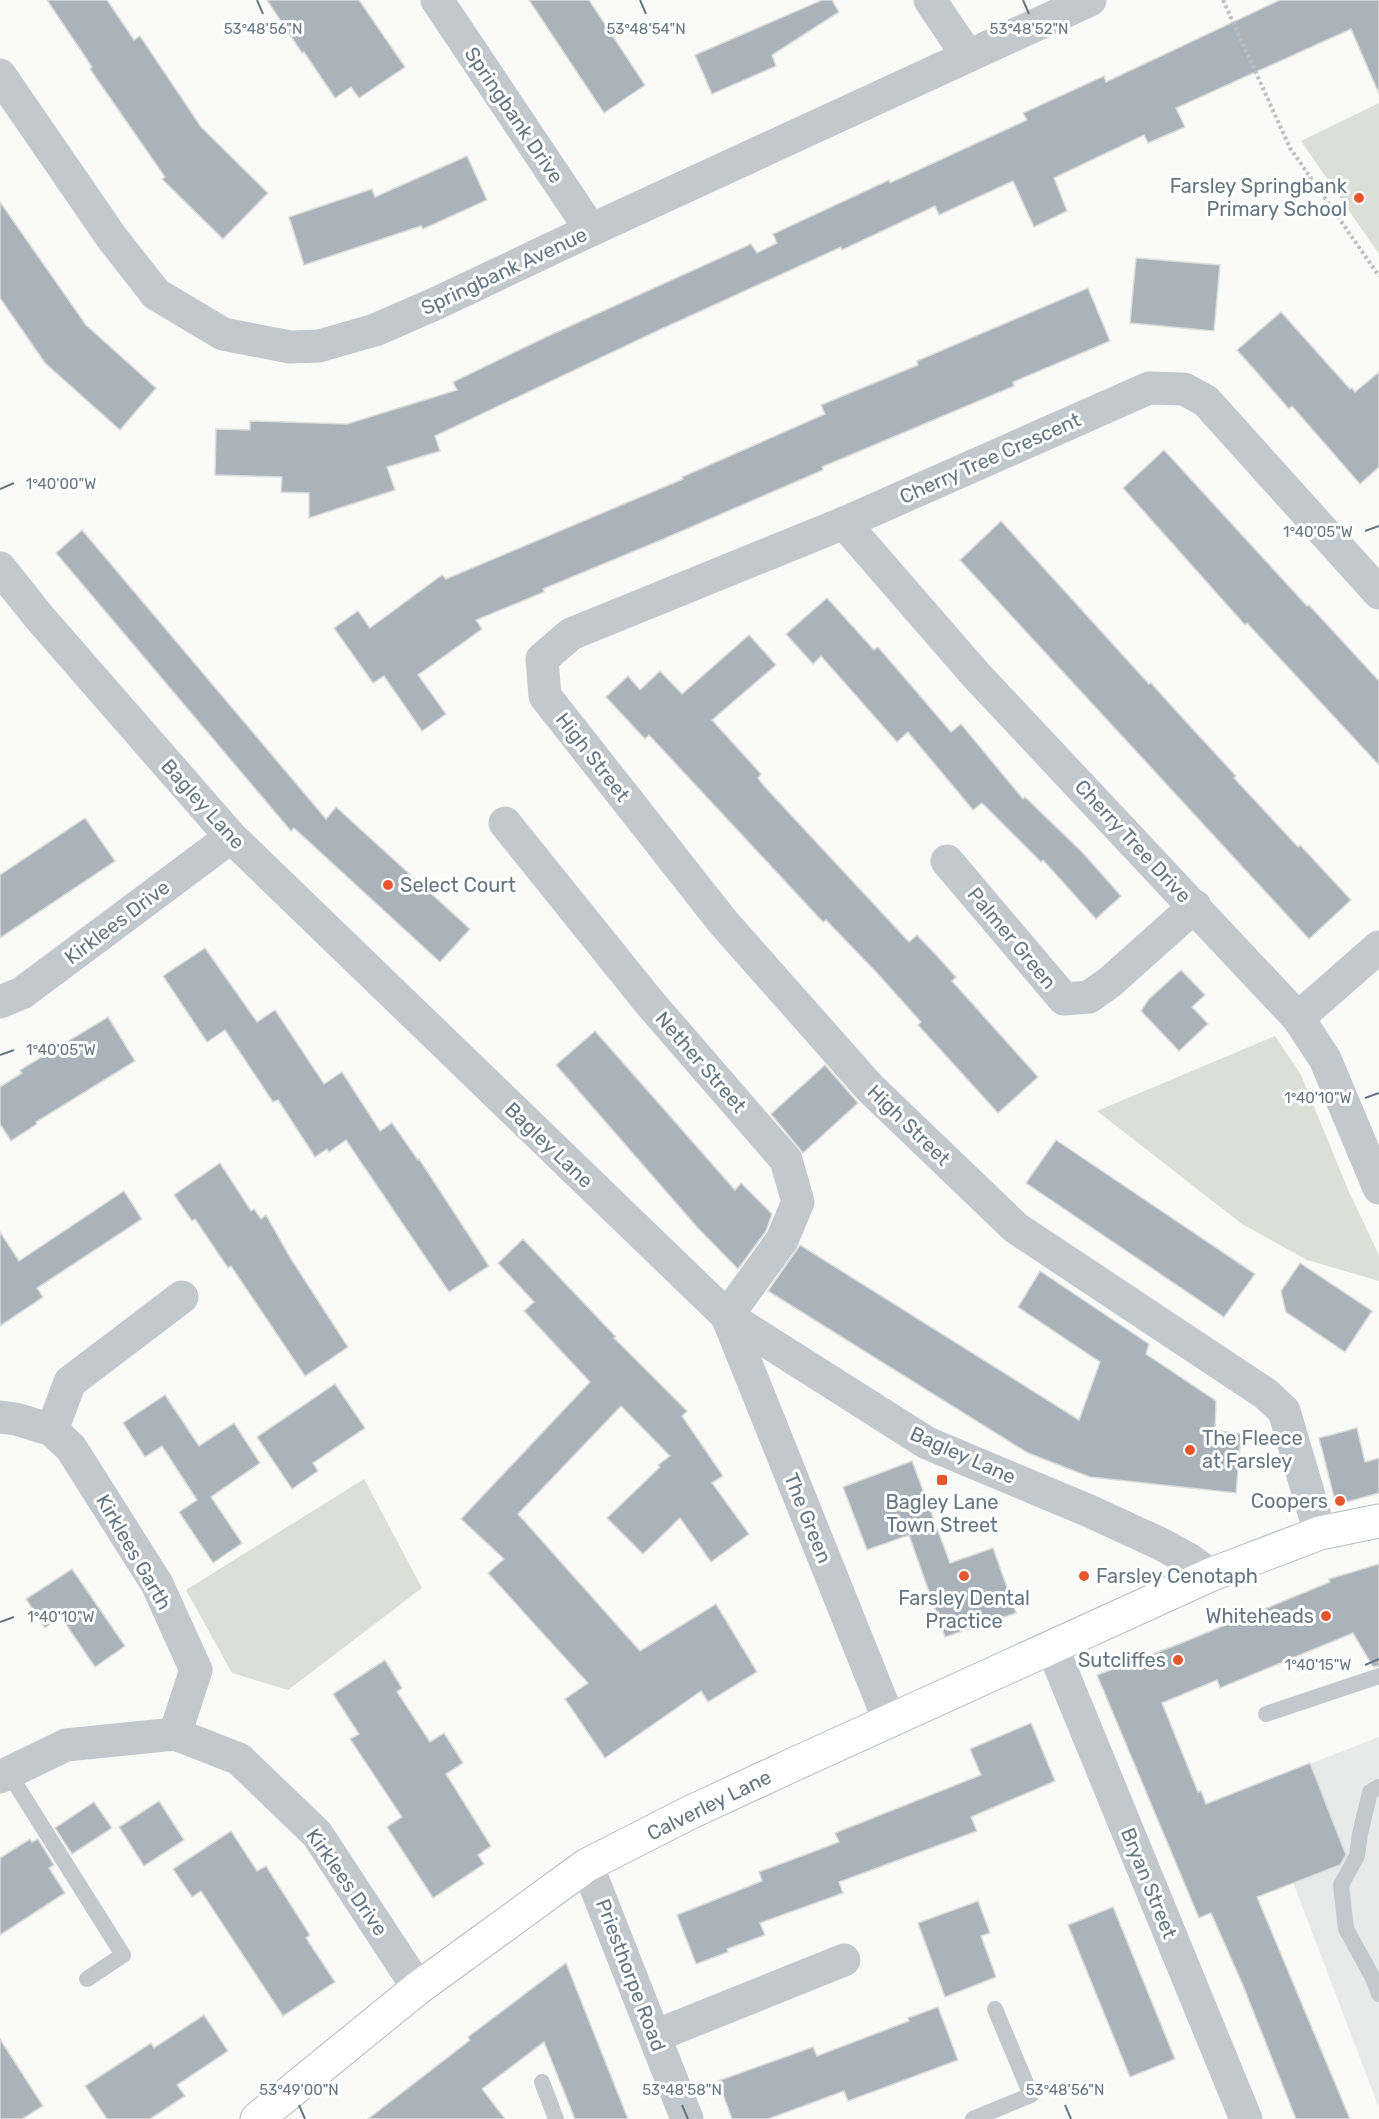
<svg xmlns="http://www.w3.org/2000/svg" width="1379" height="2119" viewBox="0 0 1379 2119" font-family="Rubik,sans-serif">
  <rect width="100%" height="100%" fill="#fafaf8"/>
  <polygon fill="#e8e9e9" points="1379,1737 1379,2108 1256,1785"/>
  <g fill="#dadfd7">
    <polygon points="1379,103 1379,254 1301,141"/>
    <polygon points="1275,1036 1301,1075 1349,1192 1379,1255 1379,1281 1307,1260 1242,1224 1097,1111"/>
    <polygon points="364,1479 422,1588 288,1690 232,1673 186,1590"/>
  </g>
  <g fill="#aab3b9" stroke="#dcdcda" stroke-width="1.5">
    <polygon points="47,0 107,0 134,40 140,36 201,127 268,193 223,239 162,179 165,177 90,69 92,67"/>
    <polygon points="267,0 359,0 405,67 359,98 351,87 335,98 304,52 302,53"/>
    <polygon points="529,0 589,0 645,85 604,113"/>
    <polygon points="822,0 832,0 839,12 772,55 776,66 712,94 695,55"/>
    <polygon points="1280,0 1379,0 1379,94 1351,29 1176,108 1185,127 1148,143 1144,135 1054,178 1067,211 1034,227 1013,181 939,215 935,206 842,250 841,247 657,331 435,436 440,451 387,467 395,490 309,518 309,493 281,492 282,477 215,475 216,429 250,430 250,421 347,424 457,390 453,382 546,337 751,244 757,253 777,243 773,234 889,180 890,183 1027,120 1023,113 1104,76 1106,82"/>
    <polygon points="467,156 487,200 423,229 421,226 304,265 289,217 372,189 375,197"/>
    <polygon points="0,202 86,325 156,388 120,430 45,363 0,298"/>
    <polygon points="1136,258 1220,265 1214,331 1130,323"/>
    <polygon points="1088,288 1110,341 1013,382 1014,386 822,467 823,470 661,540 543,589 544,592 476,620 482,629 418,675 446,714 422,731 384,676 373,683 334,628 358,611 370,628 442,575 446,579 683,479 682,477 825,414 821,405 918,365 917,361"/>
    <polygon points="1281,312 1350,389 1352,388 1355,392 1379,372 1379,467 1360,484 1292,406 1289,409 1237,350"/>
    <polygon points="1164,450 1307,606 1309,605 1379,681 1379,765 1247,623 1245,625 1123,488"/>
    <polygon points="1001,521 1149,684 1151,683 1177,712 1236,776 1234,778 1298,847 1300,845 1351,900 1309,939 960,560"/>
    <polygon points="82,530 326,819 336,807 470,929 440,962 294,828 291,831 56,553"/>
    <polygon points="827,598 874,650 878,647 951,732 961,724 1023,799 1025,797 1083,853 1121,896 1096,919 1043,860 1041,862 982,803 973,810 908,732 897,742 821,656 813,664 786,634"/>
    <polygon points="749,635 776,665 712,720 761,774 758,778 764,786 909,942 917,935 937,956 956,977 952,981 1038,1077 998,1113 918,1025 921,1022 877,973 826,920 823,922 649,735 645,739 606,697 628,676 640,690 660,671 682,694"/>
    <polygon points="85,818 115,861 0,938 0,875"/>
    <polygon points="205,948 257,1022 275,1010 324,1084 342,1072 380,1131 392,1123 418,1160 419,1159 489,1266 449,1292 346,1140 329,1152 327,1149 315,1157 278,1100 273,1102 225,1030 207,1042 163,976"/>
    <polygon points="1181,970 1205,995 1192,1007 1208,1024 1179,1051 1141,1011 1149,999"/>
    <polygon points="108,1017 135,1061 36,1122 37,1124 11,1141 0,1124 0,1087 22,1073 20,1070"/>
    <polygon points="595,1031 735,1190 741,1183 772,1214 766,1231 738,1269 697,1227 556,1065"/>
    <polygon points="825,1065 858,1103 803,1153 771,1114"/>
    <polygon points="1056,1140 1255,1274 1224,1317 1026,1183"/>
    <polygon points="220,1163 251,1211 254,1209 261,1219 266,1215 291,1259 348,1347 305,1376 231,1266 228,1268 195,1219 192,1221 174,1195"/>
    <polygon points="124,1191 142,1219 37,1288 43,1297 0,1326 0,1232 19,1261"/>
    <polygon points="523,1239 616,1337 614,1338 687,1411 682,1416 723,1476 712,1483 749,1534 711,1562 680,1518 643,1554 607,1518 660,1467 658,1465 670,1456 621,1406 518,1514 640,1651 716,1604 757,1672 708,1702 701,1691 605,1758 565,1699 588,1683 488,1573 504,1559 461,1519 590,1382 524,1311 534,1302 498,1263"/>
    <polygon points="800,1245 1079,1420 1100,1362 1018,1307 1040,1271 1149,1344 1146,1354 1216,1401 1215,1430 1241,1434 1236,1493 1090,1477 1028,1453 768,1291"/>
    <polygon points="1300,1263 1372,1311 1345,1352 1286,1312 1281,1291"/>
    <polygon points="335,1384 365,1428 313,1463 318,1471 292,1489 257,1437"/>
    <polygon points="165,1395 199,1446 234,1423 260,1463 211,1497 242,1543 213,1563 179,1512 197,1500 162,1446 145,1457 123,1423"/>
    <polygon points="1357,1428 1365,1462 1379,1458 1379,1493 1336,1505 1319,1438"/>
    <polygon points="912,1461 950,1563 993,1548 1016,1613 945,1637 909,1535 867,1550 843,1487"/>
    <polygon points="1379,1564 1379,1666 1373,1667 1353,1633 1220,1688 1217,1680 1162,1703 1198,1792 1201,1791 1206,1804 1310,1763 1346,1855 1340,1865 1257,1897 1350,2119 1296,2119 1242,1983 1211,1913 1199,1918 1097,1675 1179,1644 1330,1582 1329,1579"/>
    <polygon points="72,1569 125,1646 95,1667 61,1617 45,1628 26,1599"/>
    <polygon points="385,1660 402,1688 397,1692 430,1742 444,1733 463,1763 446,1774 491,1846 478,1855 484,1864 433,1898 387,1827 402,1817 350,1739 359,1734 333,1694"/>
    <polygon points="1031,1723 1055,1781 971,1817 977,1831 839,1882 843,1893 760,1923 765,1935 727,1949 728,1952 696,1964 677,1915 762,1881 759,1872 839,1842 835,1833 981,1775 970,1749"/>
    <polygon points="159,1801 184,1840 144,1866 119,1827"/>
    <polygon points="94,1802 112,1828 72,1854 55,1828"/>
    <polygon points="231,1831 257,1871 266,1866 310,1935 306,1938 335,1982 283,2016 201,1891 192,1897 173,1869"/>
    <polygon points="30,1839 32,1842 38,1839 54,1865 49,1868 65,1893 0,1935 0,1858"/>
    <polygon points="978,1901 990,1933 981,1936 996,1977 945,1997 918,1923"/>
    <polygon points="1113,1907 1175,2059 1130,2077 1068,1925"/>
    <polygon points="566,1963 628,2119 575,2119 544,2042 482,2089 505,2119 368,2119 470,2040 468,2037"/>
    <polygon points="938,2007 958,2060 848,2101 844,2091 768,2119 732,2119 718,2081 813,2047 817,2056 909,2021 908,2018"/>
    <polygon points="204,2015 228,2051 177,2085 185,2096 150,2119 107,2119 85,2086 151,2043 154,2048"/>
    <polygon points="0,2039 43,2106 22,2119 0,2119"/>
  </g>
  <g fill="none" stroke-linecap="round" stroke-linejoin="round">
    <g stroke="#b3babf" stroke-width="35">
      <polyline id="secondary" points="257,2119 418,1988 587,1865 689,1813 788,1767 1210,1575 1320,1533 1379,1521"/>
    </g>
    <polyline stroke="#bbbfc2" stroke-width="4" stroke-dasharray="3 3" stroke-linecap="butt" points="1223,0 1290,148 1379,276"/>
    <g stroke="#c3c8cc" stroke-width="16">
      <polyline points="1266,1714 1379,1676"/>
      <polyline points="8,1772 123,1955 87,1979"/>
      <polyline points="1379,1787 1370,1792 1360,1834 1357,1856 1341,1885 1346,1929 1373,1978 1379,1994"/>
      <polyline points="542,2082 556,2119"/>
      <polyline points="973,2119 1031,2095 995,2009"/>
    </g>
    <g stroke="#c3c8cc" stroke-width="33">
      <polyline points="437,0 591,230"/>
      <polyline points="930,0 967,55"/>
      <polyline points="0,75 112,238 156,294 223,334 290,347 319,346 375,330 437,303 591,230 1090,0"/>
      <polyline points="844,523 976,675 1298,1018 1325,1059 1379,1188"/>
      <polyline points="505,823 649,1002 786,1160 798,1202 782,1240 727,1316 889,1720"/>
      <polyline points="947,861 1064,999 1089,997 1110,982 1195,906"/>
      <polyline points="0,1002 22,993 231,837"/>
      <polyline points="1298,1018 1379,947"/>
      <polyline points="0,1417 16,1419 52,1430 71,1448 157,1584 196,1670 175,1734"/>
      <polyline points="52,1430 70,1382 182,1297"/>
      <polyline points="1320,1533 1284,1411 1266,1394 1016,1228 870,1088 723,922 545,696 542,659 571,634 844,523 1149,388 1184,389 1206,401 1379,593"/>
      <polyline points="1052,1647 1246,2119"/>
      <polyline points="0,1777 66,1745 175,1734 239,1759 317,1834 418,1988"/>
      <polyline points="587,1865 687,2119"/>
      <polyline points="655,2036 844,1960"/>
    </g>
    <polyline stroke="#c3c8cc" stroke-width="33" points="0,568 39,617 231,837 727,1316 927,1443 1087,1510 1161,1544 1190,1560 1210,1575"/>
    <use href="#secondary" stroke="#fff" stroke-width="33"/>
  </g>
  <path fill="none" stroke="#657683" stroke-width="2" d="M 257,0 L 263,14M 640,0 L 646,14M 1023,0 L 1029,14M 0,489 L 14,483M 1365,531 L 1379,526M 0,1055 L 14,1050M 1365,1098 L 1379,1093M 0,1622 L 14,1617M 1365,1665 L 1379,1659M 299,2105 L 305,2119M 682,2105 L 688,2119M 1065,2105 L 1071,2119"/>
  <g fill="#e4572e" stroke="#fff" stroke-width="2">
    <circle cx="1359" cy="198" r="6"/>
    <circle cx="388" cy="885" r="6"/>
    <circle cx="1190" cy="1450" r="6"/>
    <rect x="936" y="1474" width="12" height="12" rx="3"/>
    <circle cx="1340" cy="1501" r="6"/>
    <circle cx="964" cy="1576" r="6"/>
    <circle cx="1084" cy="1576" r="6"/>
    <circle cx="1326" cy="1616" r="6"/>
    <circle cx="1178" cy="1660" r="6"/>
  </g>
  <g text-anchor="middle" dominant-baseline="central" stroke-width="6" stroke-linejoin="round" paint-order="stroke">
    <g font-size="20" fill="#657683" stroke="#fff">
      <text transform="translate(514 115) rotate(56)">Springbank Drive</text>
      <text transform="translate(504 271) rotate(-25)">Springbank Avenue</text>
      <text transform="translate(990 458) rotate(-24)">Cherry Tree Crescent</text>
      <text transform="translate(593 757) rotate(52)">High Street</text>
      <text transform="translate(203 804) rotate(48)">Bagley Lane</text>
      <text transform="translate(1133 841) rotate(47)">Cherry Tree Drive</text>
      <text transform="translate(117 922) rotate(-37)">Kirklees Drive</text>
      <text transform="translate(1012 938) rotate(50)">Palmer Green</text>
      <text transform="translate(701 1062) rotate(49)">Nether Street</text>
      <text transform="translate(909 1125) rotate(44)">High Street</text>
      <text transform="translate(549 1145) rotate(44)">Bagley Lane</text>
      <text transform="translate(963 1455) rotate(24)">Bagley Lane</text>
      <text transform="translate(808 1518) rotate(68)">The Green</text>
      <text transform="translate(134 1552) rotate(60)">Kirklees Garth</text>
      <text transform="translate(709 1805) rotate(-26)">Calverley Lane</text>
      <text transform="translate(347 1882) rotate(55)">Kirklees Drive</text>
      <text transform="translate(1149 1883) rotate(68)">Bryan Street</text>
      <text transform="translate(631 1975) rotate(69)">Priesthorpe Road</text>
    </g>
    <g font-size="20" fill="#657683" stroke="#fff" text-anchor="end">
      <text x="1347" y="186">Farsley Springbank<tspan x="1347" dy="23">Primary School</tspan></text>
      <text x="400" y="885" text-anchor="start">Select Court</text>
      <text x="1202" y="1438" text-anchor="start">The Fleece<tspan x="1202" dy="23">at Farsley</tspan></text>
      <text x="1328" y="1501">Coopers</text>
      <text x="942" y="1502" text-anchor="middle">Bagley Lane<tspan x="942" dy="23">Town Street</tspan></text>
      <text x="1096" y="1576" text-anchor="start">Farsley Cenotaph</text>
      <text x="964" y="1598" text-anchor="middle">Farsley Dental<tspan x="964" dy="23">Practice</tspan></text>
      <text x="1314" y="1616">Whiteheads</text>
      <text x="1166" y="1660">Sutcliffes</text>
    </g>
  </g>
  <g font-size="15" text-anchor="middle" fill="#657683" stroke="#fff" stroke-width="6" stroke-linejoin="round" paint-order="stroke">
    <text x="263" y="34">53°48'56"N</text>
    <text x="646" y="34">53°48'54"N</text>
    <text x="1029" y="34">53°48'52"N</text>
    <text x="61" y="489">1°40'00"W</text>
    <text x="1318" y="537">1°40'05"W</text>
    <text x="61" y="1055">1°40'05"W</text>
    <text x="1318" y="1103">1°40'10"W</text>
    <text x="61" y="1622">1°40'10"W</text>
    <text x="1318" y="1670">1°40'15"W</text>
    <text x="299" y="2095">53°49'00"N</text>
    <text x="682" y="2095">53°48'58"N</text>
    <text x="1065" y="2095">53°48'56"N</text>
  </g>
</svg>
